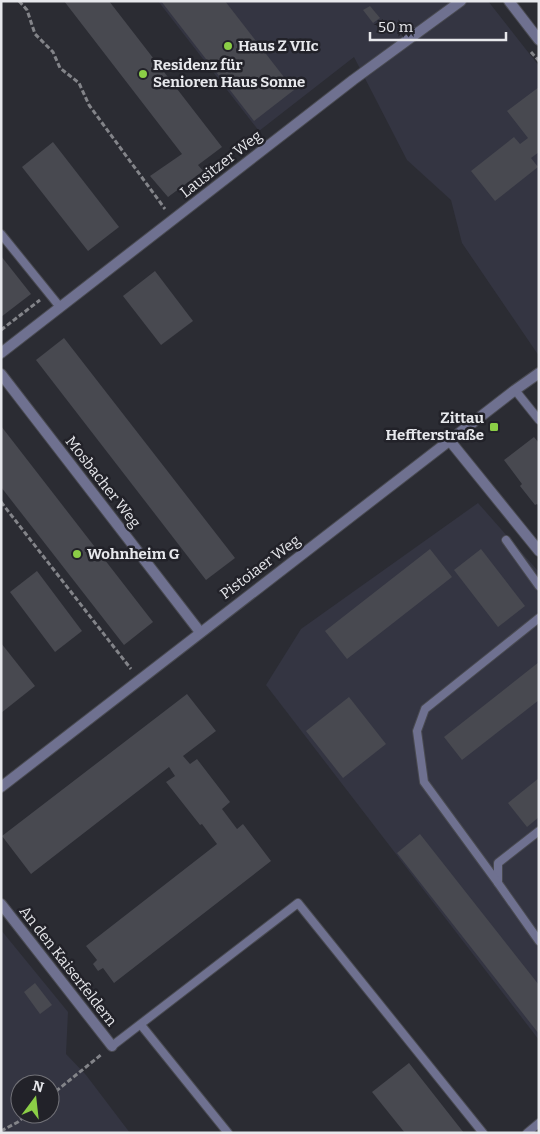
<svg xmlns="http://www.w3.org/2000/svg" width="540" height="1134" viewBox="0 0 540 1134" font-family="Bitter,serif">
  <rect width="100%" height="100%" fill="#2b2c33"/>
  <g fill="#343542" fill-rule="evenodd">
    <polygon points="158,1 488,1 539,66 539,356 462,243 451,200 407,160 354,57 259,131"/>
    <polygon points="478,503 539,572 539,1040 266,685 301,629"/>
    <path d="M 1,930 L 68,1012 L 66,1054 L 86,1075 L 130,1133 L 1,1133 ZM 20,1084 L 50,1084 L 50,1114 L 20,1114 Z"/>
  </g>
  <g fill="#484950">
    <polygon points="64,1 109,1 222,147 198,165 203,171 168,197 150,176 182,154"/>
    <polygon points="161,1 225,1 294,90 254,121"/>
    <polygon points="370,6 380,18 373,23 363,10"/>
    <polygon points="539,87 539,152 531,158 538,167 495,201 471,171 514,137 520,144 528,138 507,111"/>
    <polygon points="53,142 119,227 88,251 22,167"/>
    <polygon points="1,256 31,294 1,317"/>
    <polygon points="155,271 193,321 161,345 123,296"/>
    <polygon points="64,338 235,558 206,580 36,360"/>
    <polygon points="1,426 153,622 124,645 1,487"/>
    <polygon points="534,437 539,443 539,506 537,504 535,505 520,486 522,484 504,460"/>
    <polygon points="430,549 452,577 347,659 325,631"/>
    <polygon points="481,549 525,606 498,627 454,570"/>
    <polygon points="37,571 82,631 55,652 10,592"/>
    <polygon points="1,643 35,686 1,713"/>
    <polygon points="539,662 539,700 462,760 444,737"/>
    <polygon points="187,694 216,731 183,756 190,764 197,759 230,802 222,809 237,829 243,824 271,861 114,983 103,968 98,971 93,964 97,960 86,946 217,844 202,824 200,825 166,782 175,776 169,767 31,874 2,836"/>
    <polygon points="349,697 386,744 343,778 306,731"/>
    <polygon points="539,778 539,817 527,827 508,803"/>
    <polygon points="420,834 539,985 539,1034 397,853"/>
    <polygon points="35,983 52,1005 40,1014 24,992"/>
    <polygon points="409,1063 464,1133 405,1133 372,1092"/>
  </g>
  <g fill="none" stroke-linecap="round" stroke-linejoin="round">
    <g stroke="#494a51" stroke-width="10">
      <g id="service">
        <polyline points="1,234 60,307"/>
        <polyline points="515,390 539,420"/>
        <polyline points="506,540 539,586"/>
        <polyline points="539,831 498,863 498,883 539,941"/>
        <polyline points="498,883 424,782 417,731 425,709 539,618"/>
        <polyline points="141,1025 228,1133"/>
        <polyline points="112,1046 298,903 483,1133"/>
        <polyline points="527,1133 539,1123"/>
      </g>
    </g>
    <g stroke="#494a51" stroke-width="12">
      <g id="minor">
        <polyline points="509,1 539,40"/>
        <polyline points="1,353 353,80 461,1"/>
        <polyline points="1,374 200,632"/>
        <polyline points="450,441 539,551"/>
        <polyline points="1,787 515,390 539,373"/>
        <polyline points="1,904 112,1046"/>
      </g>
    </g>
    <g stroke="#838489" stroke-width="3" stroke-dasharray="5 2.5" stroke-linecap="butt">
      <polyline points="19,1 27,10 35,34 53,52 60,68 79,83 89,105 165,209"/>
      <polyline points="531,52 539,61"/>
      <polyline points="1,330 40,300"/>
      <polyline points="1,502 131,669"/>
      <polyline points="50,1096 102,1054"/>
      <polyline points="1,1131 18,1122 27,1114"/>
    </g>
    <use href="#service" stroke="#6f7190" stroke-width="8"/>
    <use href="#minor" stroke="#6f7190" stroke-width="10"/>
  </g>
  <g fill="#8bce46" stroke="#222229" stroke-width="2">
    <circle cx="228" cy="46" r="5"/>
    <circle cx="143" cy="74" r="5"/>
    <rect x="489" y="422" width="10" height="10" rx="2.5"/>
    <circle cx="77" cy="554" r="5"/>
  </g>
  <g text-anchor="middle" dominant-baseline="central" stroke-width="5" stroke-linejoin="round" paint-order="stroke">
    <g font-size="15" font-weight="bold" fill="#e7e8ec" stroke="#222229" text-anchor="start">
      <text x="238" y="46">Haus Z VIIc</text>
      <text x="153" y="65">Residenz für<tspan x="153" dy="17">Senioren Haus Sonne</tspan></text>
      <text x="484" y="418" text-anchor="end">Zittau<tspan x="484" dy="17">Heffterstraße</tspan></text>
      <text x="87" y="554">Wohnheim G</text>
    </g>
    <g font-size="15" fill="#e7e8ec" stroke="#222229">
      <text transform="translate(221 164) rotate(-38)">Lausitzer Weg</text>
      <text transform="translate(103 482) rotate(52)">Mosbacher Weg</text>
      <text transform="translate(260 567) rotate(-37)">Pistoiaer Weg</text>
      <text transform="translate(68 966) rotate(52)">An den Kaiserfeldern</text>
    </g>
  </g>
  <rect width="540" height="1134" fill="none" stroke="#e7e8ec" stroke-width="5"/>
  <g transform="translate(35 1099) rotate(15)"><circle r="24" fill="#222229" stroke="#717177"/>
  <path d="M0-4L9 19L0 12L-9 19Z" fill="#8bce46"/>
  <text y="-8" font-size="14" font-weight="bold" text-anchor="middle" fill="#e7e8ec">N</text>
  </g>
  <path d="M370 32v8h136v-8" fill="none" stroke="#e7e8ec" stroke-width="2.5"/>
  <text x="378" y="32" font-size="15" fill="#e7e8ec" stroke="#222229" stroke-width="4" paint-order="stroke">50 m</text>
</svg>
